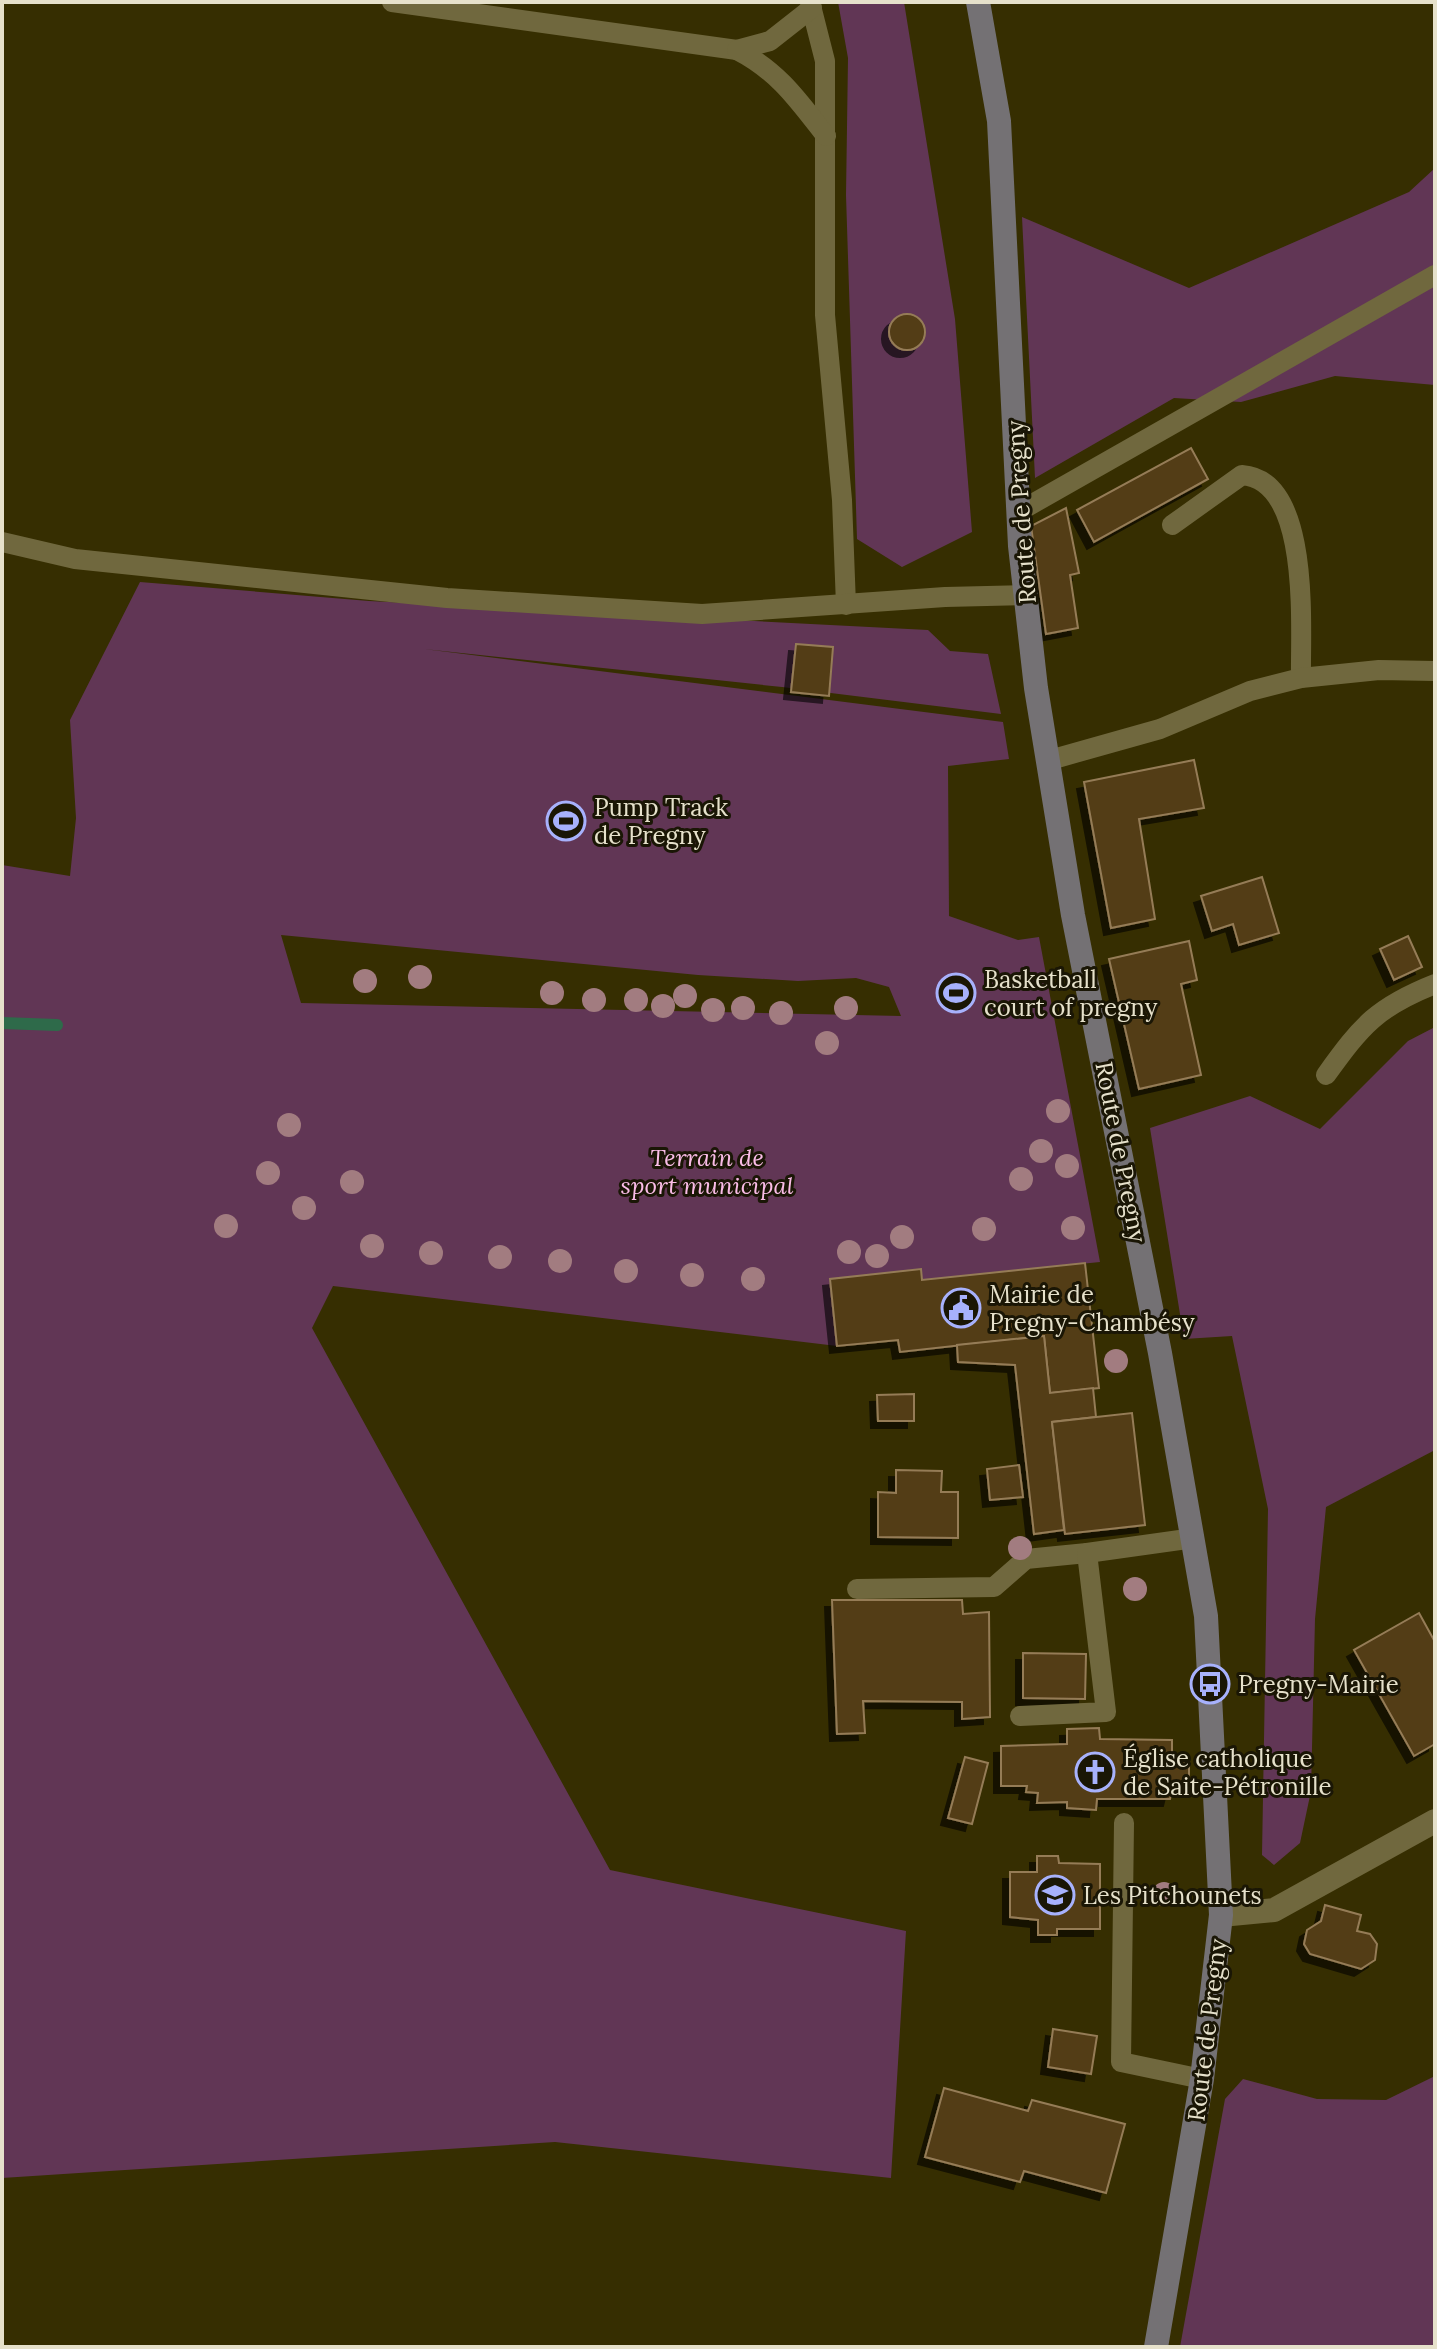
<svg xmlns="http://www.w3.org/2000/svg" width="1437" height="2349" viewBox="0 0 1437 2349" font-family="Lora,serif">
  <defs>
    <filter id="shadow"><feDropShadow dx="-7" dy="7" stdDeviation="0" flood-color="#0009"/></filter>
  </defs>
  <rect width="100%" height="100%" fill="#362e01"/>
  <g fill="#613655" fill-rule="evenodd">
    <polygon points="838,2 904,2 955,319 972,532 902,567 857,539 846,195 848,58"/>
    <polygon points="1435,168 1435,385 1335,376 1241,402 1174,398 1035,478 1022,217 1189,288 1409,192"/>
    <path d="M 140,582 L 369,601 L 928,630 L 950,651 L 988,654 L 1001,714 L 782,687 L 424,649 L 1003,722 L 1009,759 L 948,766 L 949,916 L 1018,940 L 1039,937 L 1100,1262 L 922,1280 L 920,1269 L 830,1279 L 837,1346 L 333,1286 L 312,1328 L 610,1870 L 906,1931 L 891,2178 L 555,2142 L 2,2178 L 2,865 L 70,876 L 76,818 L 70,720 ZM 281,935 L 698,975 L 798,981 L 856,978 L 889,987 L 901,1016 L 301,1003 Z"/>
    <polygon points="1435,1027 1435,1450 1326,1507 1315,1619 1311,1791 1300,1843 1274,1865 1262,1855 1268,1509 1232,1336 1184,1339 1150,1128 1250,1096 1320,1129 1408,1041"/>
    <polygon points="1435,2076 1435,2347 1180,2347 1225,2099 1243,2079 1317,2099 1386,2100"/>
  </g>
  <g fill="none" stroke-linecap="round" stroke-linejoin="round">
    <polyline stroke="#2e6a4a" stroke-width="12" points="2,1023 57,1025"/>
  </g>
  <g fill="#523c17" stroke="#957c57" stroke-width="2" filter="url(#shadow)">
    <circle cx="907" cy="332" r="18"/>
    <polygon points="1191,448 1208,479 1094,542 1077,510"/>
    <polygon points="1066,508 1079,573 1070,575 1078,628 1046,634 1031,526"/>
    <polygon points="796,644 833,647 829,696 791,692"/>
    <polygon points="1194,760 1204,808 1139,819 1155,919 1111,928 1084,782"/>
    <polygon points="1262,877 1279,933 1239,945 1233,924 1212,931 1201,896"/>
    <polygon points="1408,936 1422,967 1394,980 1380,949"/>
    <polygon points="1189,941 1197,980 1181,984 1201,1075 1139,1089 1109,959"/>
    <polygon points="1085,1263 1099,1388 1050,1393 1044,1336 900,1352 898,1340 837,1346 830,1279 921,1269 922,1280"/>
    <polygon points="1044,1336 1050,1393 1093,1388 1096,1417 1052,1422 1064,1530 1034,1534 1015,1365 958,1362 957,1345"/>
    <polygon points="914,1394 914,1421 878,1421 877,1395"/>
    <polygon points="1132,1413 1145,1525 1065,1534 1052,1422"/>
    <polygon points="1019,1465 1023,1497 990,1500 987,1469"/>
    <polygon points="896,1470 942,1471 941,1492 958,1492 958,1538 878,1537 878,1492 896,1493"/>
    <polygon points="832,1600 962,1600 963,1614 989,1612 990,1717 962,1719 962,1702 863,1701 865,1733 837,1734"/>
    <polygon points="1419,1613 1435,1642 1435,1744 1414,1756 1354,1650"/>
    <polygon points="1023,1653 1086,1654 1085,1699 1023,1698"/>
    <polygon points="1099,1728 1100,1739 1172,1740 1172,1757 1180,1757 1189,1766 1189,1779 1180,1787 1173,1787 1170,1799 1097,1799 1096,1810 1067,1808 1067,1802 1037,1803 1038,1793 1026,1792 1027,1786 1001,1786 1001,1746 1067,1744 1067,1729"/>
    <polygon points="965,1757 988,1763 972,1824 948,1818"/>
    <polygon points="1037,1856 1058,1856 1059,1863 1100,1864 1100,1929 1057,1929 1057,1935 1038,1935 1038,1920 1010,1917 1010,1872 1037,1872"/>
    <polygon points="1325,1905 1361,1915 1357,1931 1370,1934 1377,1944 1375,1960 1361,1969 1310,1954 1304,1944 1307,1930 1321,1921"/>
    <polygon points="1053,2029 1097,2036 1091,2074 1048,2067"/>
    <polygon points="944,2088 1028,2111 1032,2100 1125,2124 1106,2193 1024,2171 1020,2182 925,2157"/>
  </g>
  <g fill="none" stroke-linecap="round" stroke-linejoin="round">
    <g stroke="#70683e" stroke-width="20">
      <polyline points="392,2 737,50"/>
      <polyline points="810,2 825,61 825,315 842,500 846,605"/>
      <path d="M 812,8 L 770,41 L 737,50 C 778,71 798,100 826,136"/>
      <polyline points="1018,512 1435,275"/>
      <path d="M 1172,525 L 1242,475 C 1312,480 1300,630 1301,678"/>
      <polyline points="2,542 75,559 447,598 702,614 945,597 1026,595"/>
      <polyline points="1050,760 1160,729 1250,691 1301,678 1379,670 1435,671"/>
      <path d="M 1326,1075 C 1362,1025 1377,1007 1435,984"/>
      <polyline points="857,1589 994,1587 1026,1559 1087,1553"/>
      <polyline points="1020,1716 1106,1712 1087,1553 1194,1538"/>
      <polyline points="1124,1823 1121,2062 1202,2079"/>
    </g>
    <polyline stroke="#70683e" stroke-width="24" points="1221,1915 1274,1910 1435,1821"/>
    <polyline stroke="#747174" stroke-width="24" points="978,2 999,121 1020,546 1036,688 1073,915 1160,1353 1206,1616 1221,1915 1202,2079 1156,2347"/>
  </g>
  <g fill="#a27c80">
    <circle cx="420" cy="977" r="12"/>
    <circle cx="365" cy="981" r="12"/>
    <circle cx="552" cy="993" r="12"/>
    <circle cx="685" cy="996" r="12"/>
    <circle cx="594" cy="1000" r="12"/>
    <circle cx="636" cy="1000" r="12"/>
    <circle cx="663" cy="1006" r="12"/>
    <circle cx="743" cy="1008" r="12"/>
    <circle cx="846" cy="1008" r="12"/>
    <circle cx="713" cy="1010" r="12"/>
    <circle cx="781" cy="1013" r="12"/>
    <circle cx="827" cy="1043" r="12"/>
    <circle cx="1058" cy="1111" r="12"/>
    <circle cx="289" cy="1125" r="12"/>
    <circle cx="1041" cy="1151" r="12"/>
    <circle cx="1067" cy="1166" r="12"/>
    <circle cx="268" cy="1173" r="12"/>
    <circle cx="1021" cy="1179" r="12"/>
    <circle cx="352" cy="1182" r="12"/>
    <circle cx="304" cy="1208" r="12"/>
    <circle cx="226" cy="1226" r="12"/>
    <circle cx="1073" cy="1228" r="12"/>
    <circle cx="984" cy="1229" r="12"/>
    <circle cx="902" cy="1237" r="12"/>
    <circle cx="372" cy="1246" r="12"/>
    <circle cx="849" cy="1252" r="12"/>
    <circle cx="431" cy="1253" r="12"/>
    <circle cx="877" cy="1256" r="12"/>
    <circle cx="500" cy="1257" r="12"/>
    <circle cx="560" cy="1261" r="12"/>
    <circle cx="626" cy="1271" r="12"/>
    <circle cx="692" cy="1275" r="12"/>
    <circle cx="753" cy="1279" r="12"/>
    <circle cx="1116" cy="1361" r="12"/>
    <circle cx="1020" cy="1548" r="12"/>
    <circle cx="1135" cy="1589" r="12"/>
    <circle cx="1164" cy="1894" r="12"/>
  </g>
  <defs>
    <g id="stadium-ring" transform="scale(2)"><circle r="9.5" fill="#1a1605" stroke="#a7b1fc" stroke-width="1.5"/><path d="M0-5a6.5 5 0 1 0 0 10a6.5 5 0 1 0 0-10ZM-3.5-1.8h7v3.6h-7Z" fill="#a7b1fc"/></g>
    <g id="civic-ring" transform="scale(2)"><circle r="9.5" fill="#1a1605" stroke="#a7b1fc" stroke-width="1.5"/><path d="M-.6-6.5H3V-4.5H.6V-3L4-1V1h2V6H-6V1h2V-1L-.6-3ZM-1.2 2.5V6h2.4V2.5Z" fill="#a7b1fc"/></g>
    <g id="bus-ring" transform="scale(2)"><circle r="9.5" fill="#1a1605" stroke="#a7b1fc" stroke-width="1.5"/><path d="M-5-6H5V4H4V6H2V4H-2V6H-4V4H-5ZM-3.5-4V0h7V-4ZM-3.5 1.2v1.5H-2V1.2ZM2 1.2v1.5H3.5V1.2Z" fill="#a7b1fc"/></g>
    <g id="church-ring" transform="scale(2)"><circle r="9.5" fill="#1a1605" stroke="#a7b1fc" stroke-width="1.5"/><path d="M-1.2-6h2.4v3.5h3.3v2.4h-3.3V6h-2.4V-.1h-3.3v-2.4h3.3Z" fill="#a7b1fc"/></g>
    <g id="school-ring" transform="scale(2)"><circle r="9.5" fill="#1a1605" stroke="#a7b1fc" stroke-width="1.5"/><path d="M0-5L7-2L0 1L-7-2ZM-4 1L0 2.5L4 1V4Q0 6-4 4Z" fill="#a7b1fc"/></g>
  </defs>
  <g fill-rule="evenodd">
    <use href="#stadium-ring" x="566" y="821"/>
    <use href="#stadium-ring" x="956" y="993"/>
    <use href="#civic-ring" x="961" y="1308"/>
    <use href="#bus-ring" x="1210" y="1684"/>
    <use href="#church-ring" x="1095" y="1772"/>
    <use href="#school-ring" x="1055" y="1895"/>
  </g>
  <g text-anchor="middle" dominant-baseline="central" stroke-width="6" stroke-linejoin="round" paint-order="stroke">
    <g font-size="24" fill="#e6e1cb" stroke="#1a1605">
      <text transform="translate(1021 512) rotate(-94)">Route de Pregny</text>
      <text transform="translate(1121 1152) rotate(79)">Route de Pregny</text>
      <text transform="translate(1207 2030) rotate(-83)">Route de Pregny</text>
    </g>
    <g font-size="24" fill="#e6e1cb" stroke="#1a1605" text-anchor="start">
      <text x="594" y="807">Pump Track<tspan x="594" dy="28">de Pregny</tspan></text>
      <text x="984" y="979">Basketball<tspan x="984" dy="28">court of pregny</tspan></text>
      <text x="989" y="1294">Mairie de<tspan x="989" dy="28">Pregny-Chambésy</tspan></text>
      <text x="1238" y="1684">Pregny-Mairie</text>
      <text x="1123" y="1758">Église catholique<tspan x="1123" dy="28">de Saite-Pétronille</tspan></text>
      <text x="1083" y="1895">Les Pitchounets</text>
    </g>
    <g font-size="24" font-style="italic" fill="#fabce7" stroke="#1a1605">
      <text x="707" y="1157">Terrain de<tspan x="707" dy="28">sport municipal</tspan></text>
    </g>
  </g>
  <rect width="1437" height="2349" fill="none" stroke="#e6e1cb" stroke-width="8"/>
</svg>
